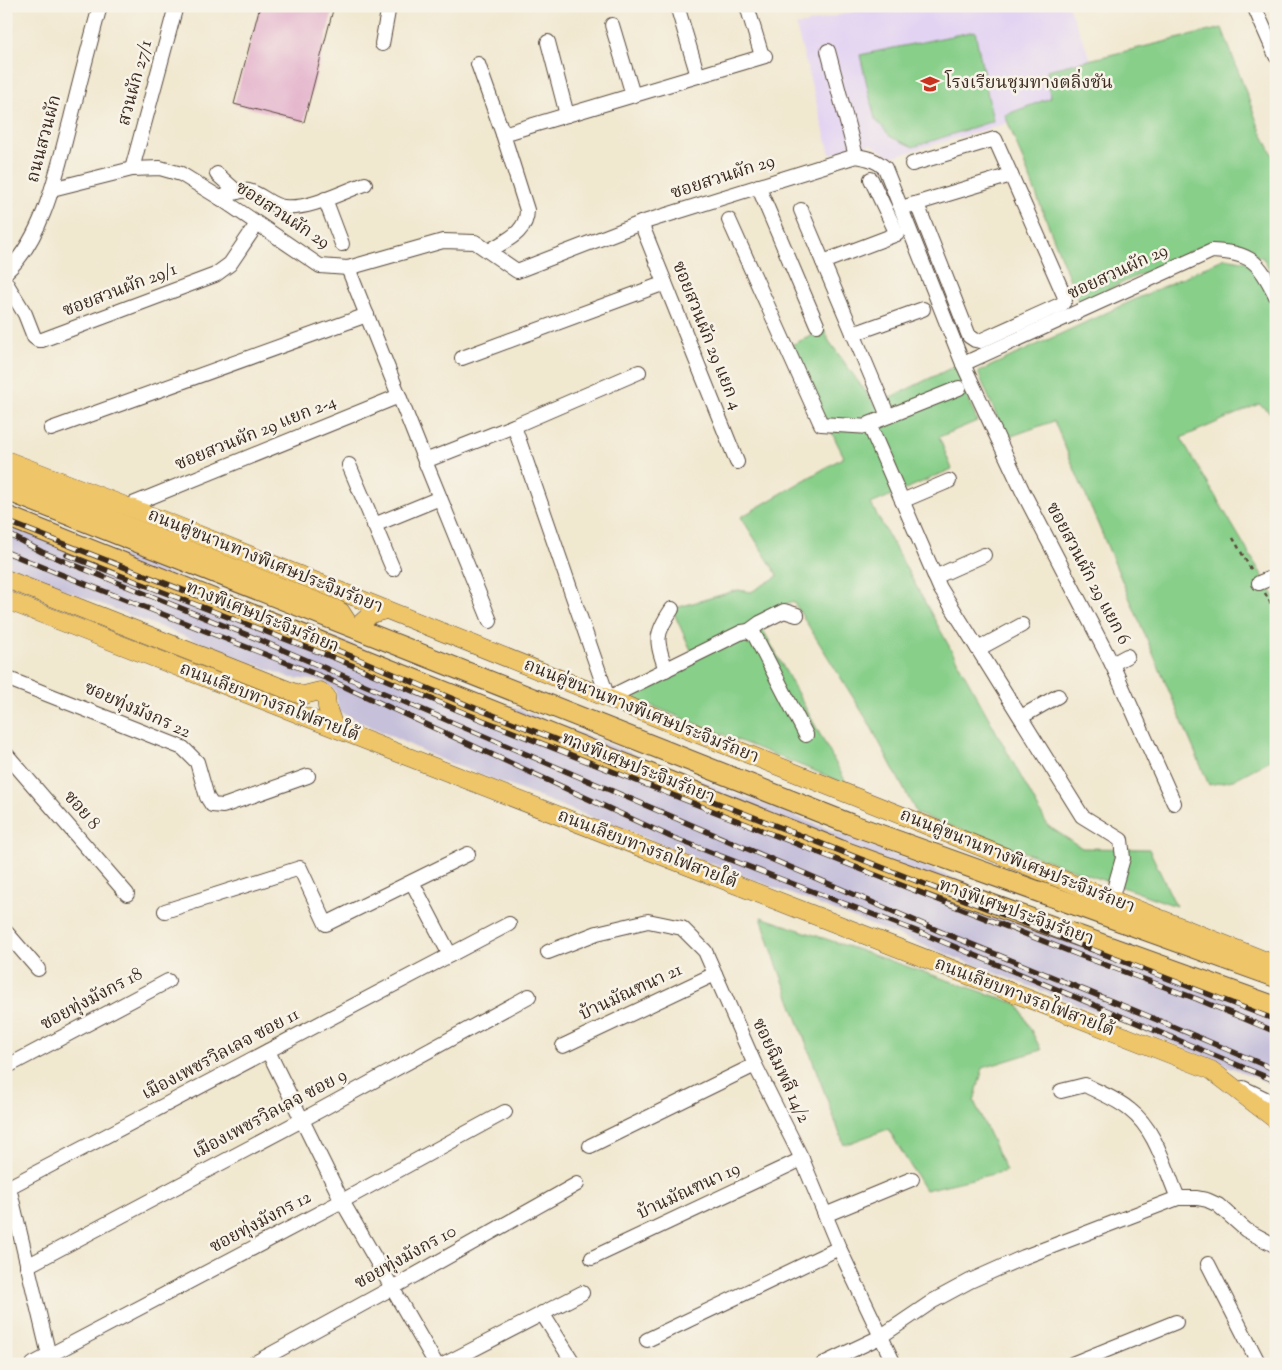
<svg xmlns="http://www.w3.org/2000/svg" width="1282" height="1370" viewBox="0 0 1282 1370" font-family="'Sorts Mill Goudy','Noto Serif Thai',serif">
  <rect width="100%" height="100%" fill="#f7f3e8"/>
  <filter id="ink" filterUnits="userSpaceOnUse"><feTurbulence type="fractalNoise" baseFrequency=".02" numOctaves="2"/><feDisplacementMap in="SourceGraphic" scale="10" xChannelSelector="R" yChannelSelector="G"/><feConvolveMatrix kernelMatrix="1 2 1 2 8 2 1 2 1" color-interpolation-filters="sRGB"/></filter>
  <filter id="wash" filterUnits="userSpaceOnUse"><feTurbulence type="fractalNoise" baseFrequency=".0096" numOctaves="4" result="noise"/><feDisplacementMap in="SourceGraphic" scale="20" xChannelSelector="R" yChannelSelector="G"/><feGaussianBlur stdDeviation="1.12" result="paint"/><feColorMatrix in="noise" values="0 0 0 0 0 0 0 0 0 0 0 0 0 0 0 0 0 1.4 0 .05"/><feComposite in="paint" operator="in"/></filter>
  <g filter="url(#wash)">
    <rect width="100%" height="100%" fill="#f1e8d0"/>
    <polygon fill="#e3d3f3" points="875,6 1068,6 1091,59 1048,70 1050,98 1005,115 1008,123 891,157 871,144 830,154 796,26"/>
    <polygon fill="#c6c0da" points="6,508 39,523 1276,1003 1276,1086 1084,1007 440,759 339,712 335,690 323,681 291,678 6,567"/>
    <g fill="#88cf8a" stroke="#627c54">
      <polygon points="1222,28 1259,127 1276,162 1276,281 1263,258 1230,245 1206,244 1079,303 1005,115 1050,98 1047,70"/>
      <polygon points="975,31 993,121 913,147 891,137 875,119 860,55"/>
      <polygon points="1225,258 1254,263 1276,311 1276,413 1272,414 1259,404 1181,438 1276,599 1276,757 1233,780 1209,785 1054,421 1006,438 978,372"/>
      <polygon points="824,330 829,341 875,405 955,366 977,421 939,437 952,469 871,504 1048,826 1082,848 1149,849 1176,906 917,814 869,723 793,601 756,617 847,784 635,699 638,690 696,661 672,609 738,590 751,592 778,576 741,517 844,457 789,346"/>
      <polygon points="761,917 1018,1004 1041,1050 983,1068 974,1101 1006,1171 925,1190 888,1129 844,1145 773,954"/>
    </g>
    <g id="blocks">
      <polygon fill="#e2acc9" points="260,6 334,6 304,122 234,104"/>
    </g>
  </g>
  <g filter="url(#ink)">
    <use href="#blocks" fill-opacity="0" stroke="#564639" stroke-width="1"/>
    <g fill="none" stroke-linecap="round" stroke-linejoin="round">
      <g stroke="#564639" stroke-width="16">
        <g id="minor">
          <polyline points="747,6 762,56"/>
          <polyline points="1254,6 1276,56"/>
          <polyline points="678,9 698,76"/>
          <polyline points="612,25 633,95"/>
          <polyline points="548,42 567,115"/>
          <polyline points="382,44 389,6"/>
          <polyline points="828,51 856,156"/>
          <polyline points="478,64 503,134"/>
          <polyline points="132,169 176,6"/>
          <polyline points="217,174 237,192"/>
          <polyline points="758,186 817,325"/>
          <path d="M 52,189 L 132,169 L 160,168 L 181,174 L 220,198 L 320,266 L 348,268 L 443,241 L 475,242 L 517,271 L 641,223 L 856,156 C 868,158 876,160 885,168 L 963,364 L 1212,251 C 1252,253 1258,261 1276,296"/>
          <path d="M 220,198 C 228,195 240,189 249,191 C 262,194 270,206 284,207 C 309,210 342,192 365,184"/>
          <polyline points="325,199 342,244"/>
          <polyline points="917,204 969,336 975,340 980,341 1062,304 1065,300 1064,295 1011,175"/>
          <polyline points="908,206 1011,175 995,139 912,164"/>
          <polyline points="801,210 888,416"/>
          <polyline points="729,220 821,424 870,427"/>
          <polyline points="641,223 737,462"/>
          <path d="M 489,251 C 506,240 527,233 527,210 L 503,134 L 765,56"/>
          <polyline points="823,262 897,234 871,179"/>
          <polyline points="348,268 425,461 490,621"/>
          <path d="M 6,272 C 45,237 58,166 71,118 C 80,81 90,43 100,6"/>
          <polyline points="6,283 25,314 34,337 38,340 42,340 215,275 230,264 257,224"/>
          <polyline points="853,334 923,309"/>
          <polyline points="462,358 665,283"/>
          <polyline points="963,364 1022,490 1112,664 1174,803"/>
          <polyline points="959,388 869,424 940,588 1082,816 1121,840 1123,858 1111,900"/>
          <polyline points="514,426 608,698 742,632 749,631 755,636 806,735"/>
          <polyline points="51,429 367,315"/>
          <polyline points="425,461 514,426 639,372"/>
          <polyline points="349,465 393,569"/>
          <polyline points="902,501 949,481"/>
          <polyline points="128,506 399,396"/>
          <polyline points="374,525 440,498"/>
          <polyline points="935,577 984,555"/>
          <polyline points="1259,583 1276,576"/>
          <polyline points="749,631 760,623 784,611 797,615"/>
          <polyline points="978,649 1022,625"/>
          <polyline points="1112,664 1127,656"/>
          <path d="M 666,670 C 656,641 654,635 672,609"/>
          <polyline points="6,678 183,748 197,762 207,797 212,805 223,806 308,776"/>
          <polyline points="1021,717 1058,696"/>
          <polyline points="6,754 127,894"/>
          <polyline points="412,882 450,955"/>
          <polyline points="165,911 300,868 326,924 468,854"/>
          <polyline points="6,932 38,969"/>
          <polyline points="548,952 597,933 648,921 682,928 705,951 755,1065 802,1159 839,1248 894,1364"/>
          <polyline points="563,1046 715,974"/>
          <polyline points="268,1051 342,1201 436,1364"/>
          <polyline points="6,1067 168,981"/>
          <polyline points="1243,1088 1276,1104"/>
          <path d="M 1061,1091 L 1085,1085 C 1100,1093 1117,1099 1130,1110 C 1156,1130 1165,1168 1178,1198"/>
          <polyline points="590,1146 755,1065"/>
          <polyline points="825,1215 912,1179"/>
          <polyline points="592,1258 802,1159"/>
          <polyline points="1208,1264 1259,1364"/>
          <polyline points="27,1266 302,1120 529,996"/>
          <polyline points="542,1313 574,1364"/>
          <polyline points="647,1340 839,1248"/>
          <polyline points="33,1364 342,1201 505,1112"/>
          <polyline points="51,1364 9,1187 509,924"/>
          <polyline points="253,1364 392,1288 577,1184"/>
          <polyline points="445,1364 582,1293"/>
          <polyline points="823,1364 880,1337 933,1301 970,1281 1024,1257 1178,1198 1197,1198 1207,1200 1218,1205 1246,1230 1276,1246"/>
          <polyline points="1072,1364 1176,1322"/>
        </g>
      </g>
      <g stroke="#564639" stroke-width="19">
        <g id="major">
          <polyline points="6,460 167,522 1276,965"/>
          <polyline points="6,477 336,609 341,612 350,626 358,626 371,614 385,610"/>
          <polyline points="6,579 298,694 304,695 320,691 326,696 327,707 334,727"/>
          <polyline points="6,600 1211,1070 1276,1120"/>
        </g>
      </g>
      <g stroke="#564639" stroke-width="22">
        <g id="highway">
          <polyline points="6,490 850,824 1276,977"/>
          <polyline points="6,516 840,850 1276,1007"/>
        </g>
      </g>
      <g stroke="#564639" stroke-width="2.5" stroke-dasharray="4 4" stroke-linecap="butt">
        <polyline points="1233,538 1252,571"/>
        <polyline points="1265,593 1276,613"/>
      </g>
      <use href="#minor" stroke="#fff" stroke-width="14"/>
      <use href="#major" stroke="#eec569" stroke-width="18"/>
      <use href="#highway" stroke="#eec569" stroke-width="20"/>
      <g stroke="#3b2a1e" stroke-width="5.5">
        <g id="rail">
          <polyline points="6,521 339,651 470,706 1075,943 1276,1020"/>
          <polyline points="6,533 42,552 255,638 939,931 1136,1011 1276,1070"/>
          <polyline points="6,552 55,572 328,679 671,837 929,936 1276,1081"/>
          <polyline points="67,555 337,659 467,714 1071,952 1197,999 1276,1032"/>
        </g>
      </g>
      <use href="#rail" stroke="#f7f3e8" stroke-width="4" stroke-dasharray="11" stroke-linecap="butt"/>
    </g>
  </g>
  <defs>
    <g id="school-bare" transform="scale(1.5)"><path d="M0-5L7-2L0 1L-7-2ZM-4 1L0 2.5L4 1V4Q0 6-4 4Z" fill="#c8321e" stroke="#f7f3e8" stroke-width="2.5" paint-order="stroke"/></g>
  </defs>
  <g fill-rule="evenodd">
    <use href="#school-bare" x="930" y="84"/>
  </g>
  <g text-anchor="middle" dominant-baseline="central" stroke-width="5" stroke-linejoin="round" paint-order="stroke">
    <g font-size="18" fill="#3b2a1e" stroke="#f7f3e8">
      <text transform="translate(136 83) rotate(-75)">สวนผัก 27/1</text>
      <text transform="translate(45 139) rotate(-75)">ถนนสวนผัก</text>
      <text transform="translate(723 178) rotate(-18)">ซอยสวนผัก 29</text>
      <text transform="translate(282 216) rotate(33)">ซอยสวนผัก 29</text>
      <text transform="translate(1118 273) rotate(-25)">ซอยสวนผัก 29</text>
      <text transform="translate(120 291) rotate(-21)">ซอยสวนผัก 29/1</text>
      <text transform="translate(706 336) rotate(68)">ซอยสวนผัก 29 แยก 4</text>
      <text transform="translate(256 434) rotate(-22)">ซอยสวนผัก 29 แยก 2-4</text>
      <text transform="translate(265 562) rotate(22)">ถนนคู่ขนานทางพิเศษประจิมรัถยา</text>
      <text transform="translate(1087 574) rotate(62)">ซอยสวนผัก 29 แยก 6</text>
      <text transform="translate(262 618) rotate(22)">ทางพิเศษประจิมรัถยา</text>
      <text transform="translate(269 703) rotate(21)">ถนนเลียบทางรถไฟสายใต้</text>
      <text transform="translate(137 711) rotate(24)">ซอยทุ่งมังกร 22</text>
      <text transform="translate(641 712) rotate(22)">ถนนคู่ขนานทางพิเศษประจิมรัถยา</text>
      <text transform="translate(638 769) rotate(22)">ทางพิเศษประจิมรัถยา</text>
      <text transform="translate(81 811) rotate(49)">ซอย 8</text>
      <text transform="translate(647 850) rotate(21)">ถนนเลียบทางรถไฟสายใต้</text>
      <text transform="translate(1017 862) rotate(22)">ถนนคู่ขนานทางพิเศษประจิมรัถยา</text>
      <text transform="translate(1016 913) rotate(20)">ทางพิเศษประจิมรัถยา</text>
      <text transform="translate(631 993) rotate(-25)">บ้านมัณฑนา 21</text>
      <text transform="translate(1024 998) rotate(21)">ถนนเลียบทางรถไฟสายใต้</text>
      <text transform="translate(92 1000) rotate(-28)">ซอยทุ่งมังกร 18</text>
      <text transform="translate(221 1055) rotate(-28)">เมืองเพชรวิลเลจ ซอย 11</text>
      <text transform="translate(780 1071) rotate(65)">ซอยฉิมพลี 14/2</text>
      <text transform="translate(270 1115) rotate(-28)">เมืองเพชรวิลเลจ ซอย 9</text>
      <text transform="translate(689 1192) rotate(-25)">บ้านมัณฑนา 19</text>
      <text transform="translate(261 1223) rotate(-28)">ซอยทุ่งมังกร 12</text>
      <text transform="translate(406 1258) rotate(-29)">ซอยทุ่งมังกร 10</text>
    </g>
    <g font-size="18" fill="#3b2a1e" stroke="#f7f3e8" text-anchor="start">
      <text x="945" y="84">โรงเรียนชุมทางตลิ่งชัน</text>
    </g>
  </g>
  <rect width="1282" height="1370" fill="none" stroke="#f7f3e8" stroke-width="25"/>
</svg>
